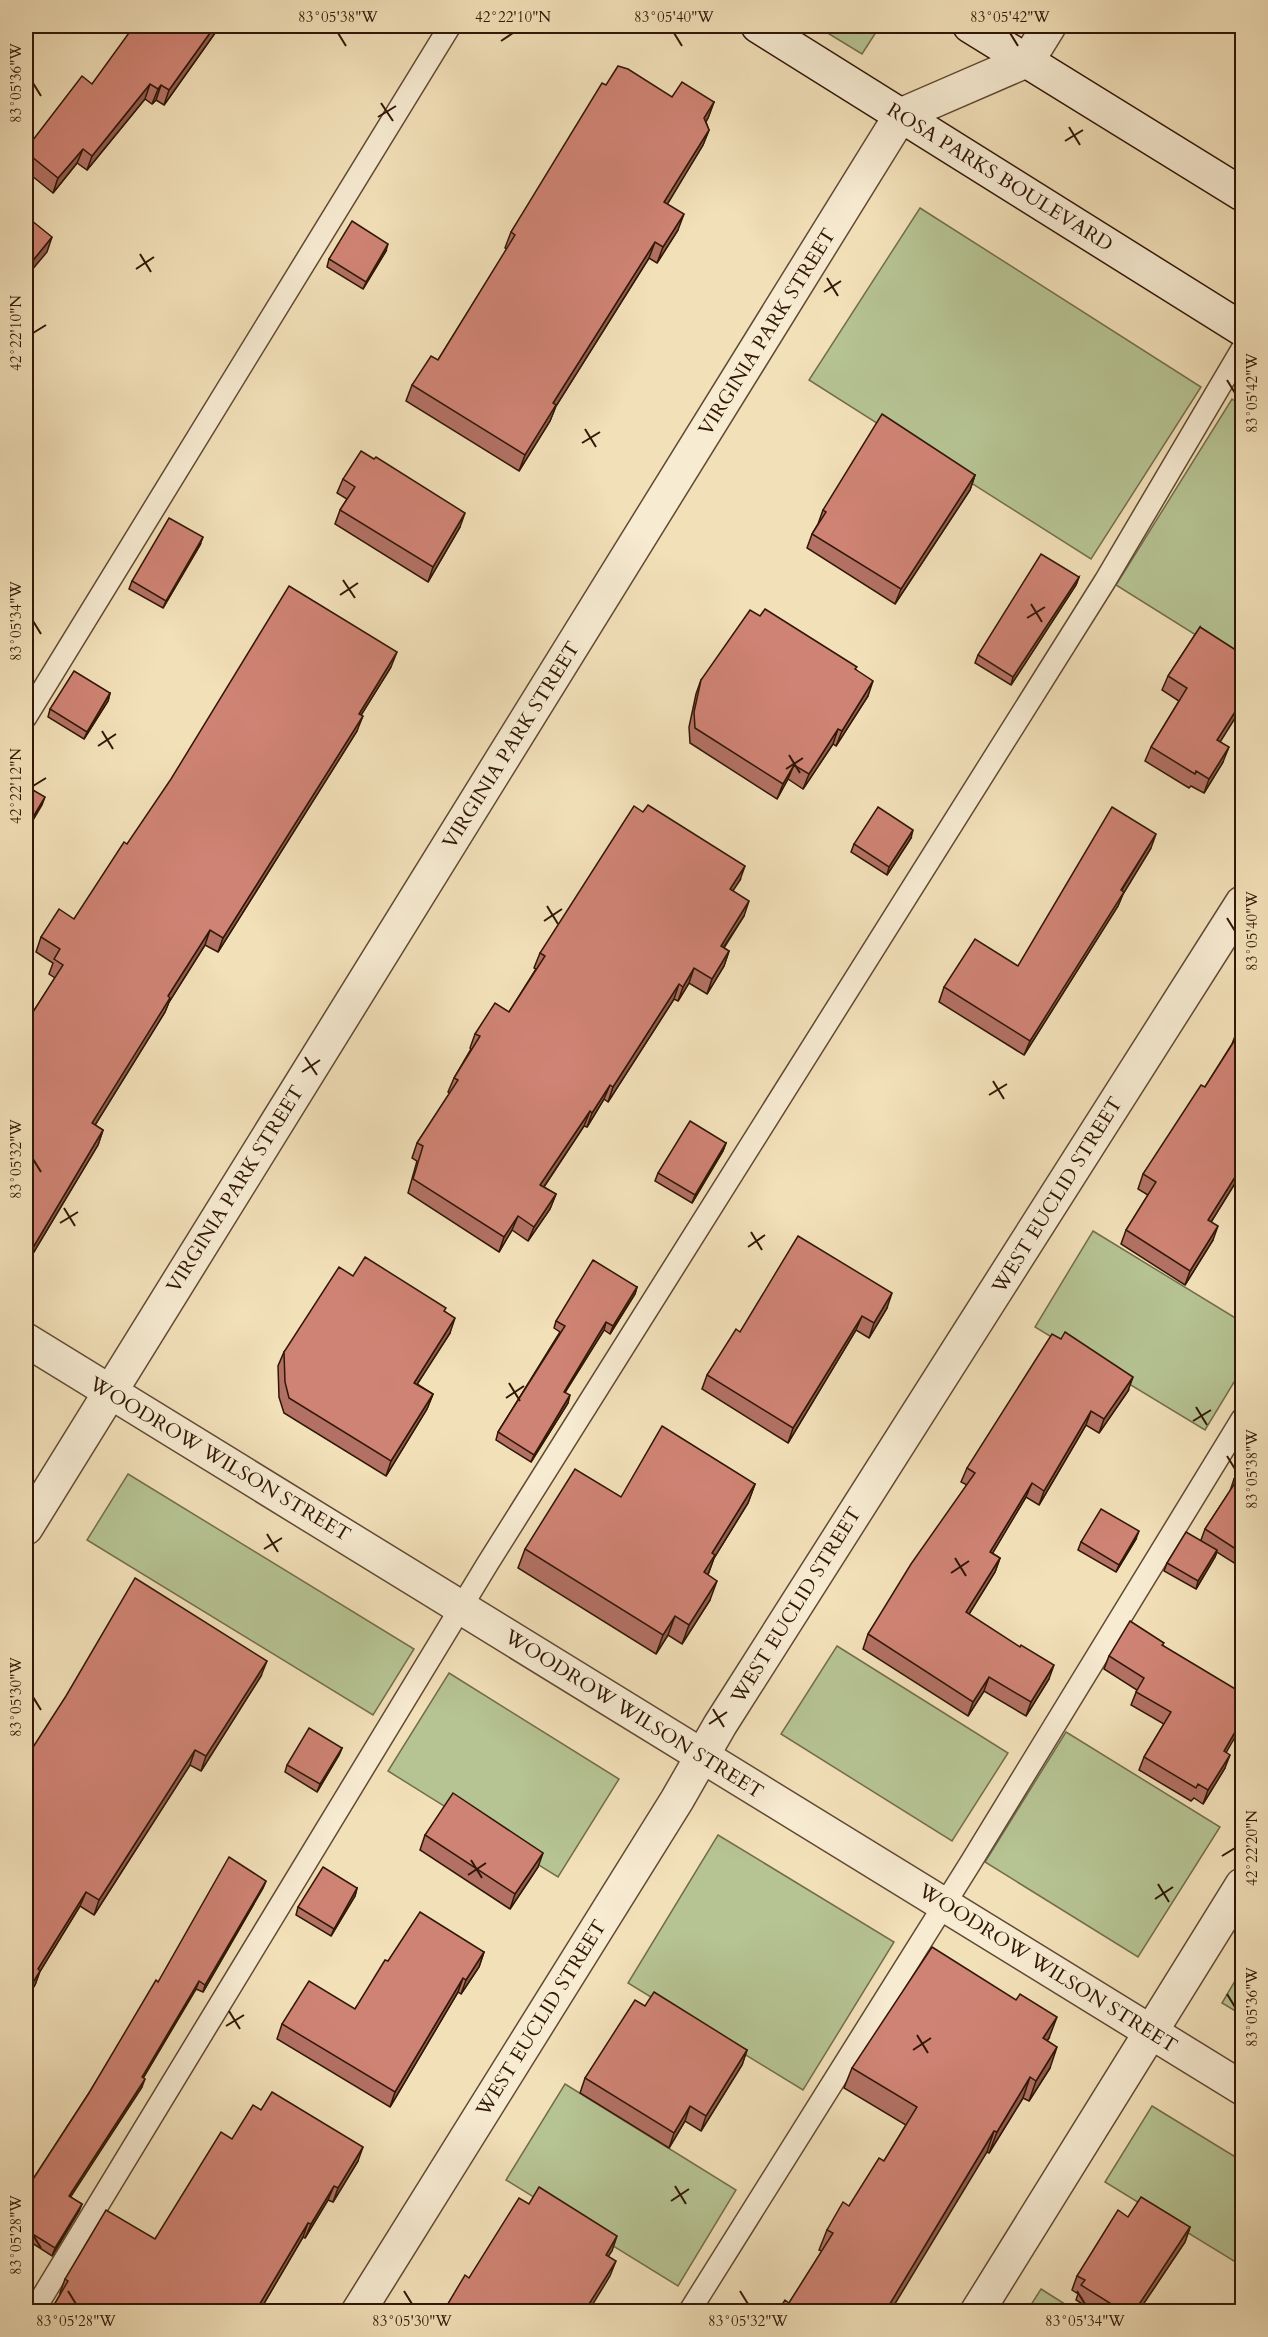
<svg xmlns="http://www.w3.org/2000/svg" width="1268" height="2337" viewBox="0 0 1268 2337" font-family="Cardo,serif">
  <rect width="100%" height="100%" fill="#f2e0b9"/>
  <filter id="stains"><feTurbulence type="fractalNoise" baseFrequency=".00333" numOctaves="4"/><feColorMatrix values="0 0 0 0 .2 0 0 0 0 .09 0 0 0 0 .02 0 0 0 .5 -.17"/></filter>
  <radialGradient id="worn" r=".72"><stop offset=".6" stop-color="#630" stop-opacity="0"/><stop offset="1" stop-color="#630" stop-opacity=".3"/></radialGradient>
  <g fill="#b6c393" stroke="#746d4c" stroke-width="1.5">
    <polygon points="816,26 880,26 862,54"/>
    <polygon points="920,208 1201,387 1091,559 809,380"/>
    <polygon points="1232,399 1242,406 1242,664 1116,585"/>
    <polygon points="1093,1231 1242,1322 1242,1369 1205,1430 1035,1327"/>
    <polygon points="128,1474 414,1649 373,1715 87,1540"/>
    <polygon points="837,1646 1008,1753 952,1841 781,1734"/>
    <polygon points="449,1673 619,1779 558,1877 388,1771"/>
    <polygon points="1066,1732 1220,1827 1138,1957 985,1862"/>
    <polygon points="718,1835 894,1942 803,2090 628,1983"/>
    <polygon points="1242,1969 1242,2015 1222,2003"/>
    <polygon points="565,2084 736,2190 678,2286 506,2180"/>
    <polygon points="1152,2106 1242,2161 1242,2266 1105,2182"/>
    <polygon points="1041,2289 1076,2311 1027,2311"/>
  </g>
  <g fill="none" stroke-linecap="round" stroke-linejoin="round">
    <g stroke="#614933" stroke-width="24">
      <g id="lane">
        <polyline points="26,717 450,26"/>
        <polyline points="33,2312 488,1563 1105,581 1242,349"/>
        <polyline points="689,2312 971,1862 1242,1419"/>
      </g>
    </g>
    <g stroke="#614933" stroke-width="36">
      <g id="street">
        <polyline points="26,1340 1242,2088"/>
        <polyline points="26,1528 901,115 1028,60 1049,26"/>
        <polyline points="358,2312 677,1800 720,1725 1242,903"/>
        <polyline points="977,2312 1242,1885"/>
      </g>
    </g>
    <g stroke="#311706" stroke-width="36">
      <g id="secondary">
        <polyline points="758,26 1242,329"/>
        <polyline points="970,26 1242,194"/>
      </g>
    </g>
    <polyline stroke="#311706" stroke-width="4" stroke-dasharray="1.5 3" stroke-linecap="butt" points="709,26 720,33"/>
    <use href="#lane" stroke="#f7ebd2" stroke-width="21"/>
    <use href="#street" stroke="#f7ebd2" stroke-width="33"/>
    <use href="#secondary" stroke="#f7ebd2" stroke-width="33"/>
  </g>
  <g fill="#b27164" stroke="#311706" stroke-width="1.5">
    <polygon points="220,26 164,105 156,100 152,104 145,99 87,170 77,163 53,193 26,171 26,149 92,84 144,27"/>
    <polygon points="606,85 672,97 714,102 708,118 706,122 709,130 703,145 667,204 678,230 657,263 649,258 556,406 550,421 519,471 406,401 412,385 438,360 507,249 505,248 511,232"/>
    <polygon points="386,251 363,289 327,267 329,259"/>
    <polygon points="975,475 970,490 895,604 807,548 812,534 818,524 823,510"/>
    <polygon points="343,479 460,527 428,582 335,524 340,510 347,499 337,493"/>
    <polygon points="200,545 163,608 129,589 132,581"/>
    <polygon points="1079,577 1076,585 1011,685 975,663 978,655"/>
    <polygon points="760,616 856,670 868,696 836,746 833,744 803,789 788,779 777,799 690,743 689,727 696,694 701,680"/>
    <polygon points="1200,627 1223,762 1204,793 1191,786 1189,788 1145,761 1151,747 1179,701 1162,690 1168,676"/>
    <polygon points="391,667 361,715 357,731 218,952 205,945 169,1002 165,1012 95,1125 103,1130 98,1145 26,1265 26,1023 55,978 49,974 53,963 36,952 41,937 74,919 127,844"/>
    <polygon points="110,693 108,701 84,739 48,717 50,709"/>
    <polygon points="911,838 887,875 851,852 854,844"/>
    <polygon points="1151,848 1123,894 1118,906 1024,1055 939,1002 944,987 1018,966"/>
    <polygon points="740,880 733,890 744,916 724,948 729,951 724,966 707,994 689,983 678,1001 674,999 608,1102 604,1099 587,1127 584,1126 544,1187 556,1194 550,1209 528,1241 512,1230 499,1252 408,1193 417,1161 412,1158 417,1143 450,1093 448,1092 454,1078 471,1049 470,1048 475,1034 509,1012 536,969 534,968 540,953"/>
    <polygon points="1242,1022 1242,1172 1211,1222 1213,1240 1185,1285 1121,1244 1126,1230 1148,1195 1138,1189 1143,1174 1205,1087 1232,1044 1237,1031"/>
    <polygon points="726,1143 723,1151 692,1203 655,1181 658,1173"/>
    <polygon points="353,1276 445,1312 450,1333 417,1384 433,1394 427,1409 386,1476 284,1413 279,1397 278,1366 284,1352"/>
    <polygon points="637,1287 635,1294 610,1334 604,1330 565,1392 568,1403 531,1462 496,1440 498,1432 560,1332 554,1328 556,1321"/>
    <polygon points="887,1308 869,1338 856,1330 788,1443 702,1389 707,1375 740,1332"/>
    <polygon points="1128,1391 1099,1433 1086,1425 1039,1505 1026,1497 992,1553 1000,1558 995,1572 969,1614 1049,1679 1026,1716 984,1691 968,1716 863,1649 868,1634 967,1485 961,1482 967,1468"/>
    <polygon points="1242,1465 1242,1568 1217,1552 1215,1557 1196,1589 1164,1571 1167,1563 1201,1540 1205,1529 1230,1491 1234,1479"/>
    <polygon points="755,1484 748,1503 714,1558 708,1575 710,1600 682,1644 668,1635 656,1654 518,1568 525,1549 621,1497"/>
    <polygon points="1136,1539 1116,1572 1078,1550 1081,1542"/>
    <polygon points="1163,1645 1226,1753 1225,1768 1203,1804 1194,1798 1191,1801 1139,1770 1144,1757 1164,1724 1131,1705 1137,1690 1104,1669 1109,1656"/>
    <polygon points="261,1676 201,1771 190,1765 94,1915 80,1906 40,1971 35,1985 26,1758"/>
    <polygon points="342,1748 339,1755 317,1792 285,1772 287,1765"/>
    <polygon points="425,1835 538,1867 510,1909 420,1850"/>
    <polygon points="266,1881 263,1888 203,1992 196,1989 143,2078 142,2087 70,2197 82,2204 79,2211 52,2256 26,2239 26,2190 89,2093 158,1982"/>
    <polygon points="357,1888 355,1896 331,1936 296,1915 298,1907"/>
    <polygon points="484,1952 479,1967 461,1994 458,1992 390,2107 277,2039 282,2024 355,2009 388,1961"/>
    <polygon points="645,2006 747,2050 742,2065 701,2131 685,2121 669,2148 580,2093 585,2078"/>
    <polygon points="1049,2038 1047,2041 1050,2068 1029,2101 1023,2098 989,2153 987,2152 789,2303 822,2251 819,2250 827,2230 849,2206 884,2161 906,2125 844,2088 852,2068"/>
    <polygon points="232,2139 358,2161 333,2202 328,2200 305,2238 303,2237 259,2312 50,2312 61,2293 60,2293 65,2279 155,2239"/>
    <polygon points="1128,2217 1190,2227 1185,2242 1138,2312 1095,2312 1076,2300 1078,2294 1072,2290 1077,2276"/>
  </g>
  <g fill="#915c51" stroke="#311706" stroke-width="1.5">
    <polygon points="215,26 220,26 164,105 169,90"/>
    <polygon points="150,84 145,99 87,170 92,156"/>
    <polygon points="161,85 156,100 152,104 158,89"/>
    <polygon points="714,102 708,118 698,134 704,118"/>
    <polygon points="709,130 703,145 659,218 664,202"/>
    <polygon points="83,149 77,163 53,193 58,178"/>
    <polygon points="684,214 678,230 657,263 663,247"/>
    <polygon points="52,237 47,252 26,277 26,269"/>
    <polygon points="655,242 649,258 556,406 550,421 519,471 525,455 553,403"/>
    <polygon points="388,244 386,251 363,289 366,282"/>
    <polygon points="975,475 970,490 895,604 901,589"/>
    <polygon points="465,513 460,527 428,582 433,567"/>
    <polygon points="203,537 200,545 163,608 166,601"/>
    <polygon points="1079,577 1076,585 1011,685 1013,677"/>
    <polygon points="397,652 391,667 353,728 359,714"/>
    <polygon points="873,681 868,696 836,746 842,731"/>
    <polygon points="110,693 108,701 84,739 87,732"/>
    <polygon points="1242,701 1242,707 1212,755 1217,740"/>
    <polygon points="363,716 357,731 218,952 223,938"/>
    <polygon points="838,729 833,744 803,789 809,774"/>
    <polygon points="1229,747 1223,762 1204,793 1209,779"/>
    <polygon points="794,765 788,779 777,799 783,784"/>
    <polygon points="45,797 42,805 26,832 26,829"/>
    <polygon points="913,830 911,838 887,875 889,867"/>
    <polygon points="1156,834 1151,848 1123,894 1118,906 1024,1055 1030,1041"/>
    <polygon points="745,866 740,880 725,903 730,889"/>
    <polygon points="749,901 744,916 715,960 721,946"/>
    <polygon points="210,930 205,945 169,1002 165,1012 87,1138 92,1123 168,996"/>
    <polygon points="729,951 724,966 707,994 712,979"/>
    <polygon points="694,968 689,983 678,1001 683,987"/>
    <polygon points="679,984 674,999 608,1102 613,1087"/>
    <polygon points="610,1085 604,1099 587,1127 592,1113"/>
    <polygon points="590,1111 584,1126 535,1200 540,1185"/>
    <polygon points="103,1130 98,1145 26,1265 31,1251"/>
    <polygon points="726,1143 723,1151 692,1203 695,1195"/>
    <polygon points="1242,1166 1242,1172 1203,1235 1208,1220"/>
    <polygon points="556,1194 550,1209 528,1241 534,1227"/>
    <polygon points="518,1216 512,1230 499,1252 504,1237"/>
    <polygon points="1218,1226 1213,1240 1185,1285 1190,1271"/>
    <polygon points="637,1287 635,1294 610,1334 613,1326"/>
    <polygon points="892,1293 887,1308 869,1338 874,1323"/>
    <polygon points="862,1316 856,1330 788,1443 793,1428"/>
    <polygon points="455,1318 450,1333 409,1397 414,1383"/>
    <polygon points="606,1322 604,1330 561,1399 564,1392"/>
    <polygon points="1133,1377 1128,1391 1099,1433 1104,1419"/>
    <polygon points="433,1394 427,1409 386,1476 391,1461"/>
    <polygon points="570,1395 568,1403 531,1462 534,1455"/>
    <polygon points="1091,1411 1086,1425 1039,1505 1044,1491"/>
    <polygon points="1032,1483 1026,1497 985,1566 990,1552"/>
    <polygon points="755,1484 748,1503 714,1558 708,1574 697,1591 712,1553"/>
    <polygon points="1139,1531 1136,1539 1116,1572 1119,1565"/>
    <polygon points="1217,1550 1215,1557 1196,1589 1198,1581"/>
    <polygon points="1000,1558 995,1572 961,1627 966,1612"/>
    <polygon points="717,1581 710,1600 682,1644 689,1625"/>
    <polygon points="675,1616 668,1635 656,1654 663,1635"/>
    <polygon points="267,1661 261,1676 201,1771 206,1756"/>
    <polygon points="1054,1665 1049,1679 1026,1716 1031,1702"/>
    <polygon points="989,1677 984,1691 968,1716 973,1702"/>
    <polygon points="1242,1720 1242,1725 1219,1765 1224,1751"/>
    <polygon points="342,1748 339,1755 317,1792 320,1784"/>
    <polygon points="195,1750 190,1765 94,1915 99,1900"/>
    <polygon points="1230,1755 1225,1768 1203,1804 1208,1790"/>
    <polygon points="543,1853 538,1867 510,1909 515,1894"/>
    <polygon points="266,1881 263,1888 203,1992 205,1985"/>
    <polygon points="357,1888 355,1896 331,1936 334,1929"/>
    <polygon points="86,1892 80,1906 39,1973 40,1971 35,1985 26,2000 26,1994 38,1969"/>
    <polygon points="484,1952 479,1967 461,1994 466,1980"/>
    <polygon points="463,1978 458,1992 390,2107 395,2092"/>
    <polygon points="199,1981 196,1989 139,2085 142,2077"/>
    <polygon points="1057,2017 1049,2038 1035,2059 1043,2038"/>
    <polygon points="1057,2047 1050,2068 1029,2101 1036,2081"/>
    <polygon points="747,2050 742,2065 701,2131 706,2116"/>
    <polygon points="1030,2077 1023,2098 989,2153 997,2132"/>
    <polygon points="145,2079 142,2087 66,2204 69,2196"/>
    <polygon points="690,2106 685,2121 669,2148 674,2133"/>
    <polygon points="994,2131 987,2152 890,2312 885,2312"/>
    <polygon points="363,2147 358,2161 333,2202 338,2188"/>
    <polygon points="334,2186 328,2200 305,2238 311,2224"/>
    <polygon points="82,2204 79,2211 52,2256 55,2248"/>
    <polygon points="308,2223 303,2237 259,2312 255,2312"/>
    <polygon points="1190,2227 1185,2242 1138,2312 1134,2312"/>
    <polygon points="617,2236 612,2251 600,2269 606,2255"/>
    <polygon points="616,2261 610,2276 588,2312 584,2312"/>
  </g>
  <g fill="#cf8374" stroke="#311706" stroke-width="1.5">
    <polygon points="134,26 142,26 144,27 145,26 215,26 169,90 161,85 158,89 150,84 92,156 83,149 58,178 26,152 26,149 82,76 92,84"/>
    <polygon points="618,66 628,69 672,97 682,82 714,102 704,118 709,130 664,202 684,214 663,247 655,242 553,403 556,405 525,455 412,385 431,356 438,360 515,235 511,232 602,83 606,85"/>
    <polygon points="26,216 52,237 26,269"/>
    <polygon points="352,221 388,244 366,282 329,259"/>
    <polygon points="882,414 975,475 901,589 812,534 826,512 823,510"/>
    <polygon points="361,451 374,459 376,457 465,513 433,567 340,510 355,487 343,479"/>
    <polygon points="169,518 203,537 166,601 132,581"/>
    <polygon points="1041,554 1079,577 1013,677 978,655"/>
    <polygon points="289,586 397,652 359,714 363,716 223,938 210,930 168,996 170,998 92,1123 103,1130 31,1251 26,1248 26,1041 31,1032 26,1028 26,1023 63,965 54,959 60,949 41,937 59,909 74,919 124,842 127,844 171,779"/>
    <polygon points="765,609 857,667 855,669 873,681 842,731 838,729 809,774 794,765 783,784 695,728 694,712 701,680 750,610 760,616"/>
    <polygon points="1200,627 1242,654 1242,701 1217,740 1229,747 1209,779 1196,771 1195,774 1151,747 1187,688 1168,676"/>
    <polygon points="74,671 110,693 87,732 50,709"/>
    <polygon points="26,786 45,797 26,829"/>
    <polygon points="648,805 745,866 730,889 749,901 721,946 729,951 712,979 694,968 683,987 679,984 613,1087 610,1085 592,1113 590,1111 540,1185 556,1194 534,1227 518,1216 504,1237 413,1179 423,1146 417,1143 458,1080 454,1078 480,1036 475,1034 495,1003 509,1012 545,956 540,953 634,806 643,812"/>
    <polygon points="878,807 913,830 889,867 854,844"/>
    <polygon points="1112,807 1156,834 1121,890 1124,892 1030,1041 944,987 975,939 1018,966"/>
    <polygon points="1242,1022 1242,1166 1208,1220 1218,1226 1190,1271 1126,1230 1156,1182 1143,1174 1201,1085 1205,1087 1240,1032 1237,1031"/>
    <polygon points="690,1121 726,1143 695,1195 658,1173"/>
    <polygon points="798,1236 892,1293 874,1323 862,1316 793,1428 707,1375 736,1329 740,1332"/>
    <polygon points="365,1257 446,1308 444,1311 455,1318 414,1383 433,1394 391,1461 289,1398 285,1382 284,1352 339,1267 353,1276"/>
    <polygon points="593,1260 637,1287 613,1326 606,1322 564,1392 570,1395 534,1455 498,1432 565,1326 556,1321"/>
    <polygon points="1065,1332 1133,1377 1104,1419 1091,1411 1044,1491 1032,1483 990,1552 1000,1558 966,1612 1020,1647 1021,1645 1054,1665 1031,1702 989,1677 973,1702 868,1634 911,1564 975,1473 967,1468 1052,1334 1061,1339"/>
    <polygon points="662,1426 755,1484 712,1553 715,1555 704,1572 717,1581 689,1625 675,1616 663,1635 525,1549 575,1469 621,1497"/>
    <polygon points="1242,1465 1242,1553 1205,1529 1237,1480 1234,1479"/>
    <polygon points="1101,1509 1139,1531 1119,1565 1081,1542"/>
    <polygon points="1186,1532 1217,1550 1198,1581 1167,1563"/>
    <polygon points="135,1578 267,1661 206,1756 195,1750 99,1900 86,1892 38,1969 40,1971 26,1994 26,1758 66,1696"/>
    <polygon points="1130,1621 1164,1643 1162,1645 1242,1693 1242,1720 1224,1751 1230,1755 1208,1790 1198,1784 1196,1788 1144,1757 1171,1712 1136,1692 1144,1678 1109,1656"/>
    <polygon points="309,1728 342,1748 320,1784 287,1765"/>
    <polygon points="453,1793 543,1853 515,1894 425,1835"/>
    <polygon points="229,1857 266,1881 205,1985 199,1981 142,2077 145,2079 69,2196 82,2204 55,2248 26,2230 26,2190 89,2093 156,1980 158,1982"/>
    <polygon points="323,1867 357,1888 334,1929 298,1907"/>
    <polygon points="420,1912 484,1952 466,1980 463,1978 395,2092 282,2024 309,1981 355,2009 385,1960 388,1961"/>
    <polygon points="932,1947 1016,2000 1020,1994 1057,2017 1043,2038 1057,2047 1036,2081 1030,2077 997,2132 994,2131 885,2312 777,2312 785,2300 789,2303 833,2233 827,2230 843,2202 849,2206 879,2158 884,2161 917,2107 852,2068"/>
    <polygon points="654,1992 747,2050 706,2116 690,2106 674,2133 585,2078 635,2000 645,2006"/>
    <polygon points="272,2092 363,2147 338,2188 334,2186 311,2224 308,2223 255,2312 50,2312 68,2281 65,2279 106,2210 155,2239 221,2132 232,2139 253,2105 261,2110"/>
    <polygon points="539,2187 617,2236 606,2255 616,2261 584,2312 443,2312 465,2275 469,2278 519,2198 529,2204"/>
    <polygon points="1141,2197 1190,2227 1134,2312 1124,2312 1081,2285 1085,2280 1077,2276 1118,2210 1128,2217"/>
  </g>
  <path fill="none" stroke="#311706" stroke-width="2" d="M 338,33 L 346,46M 674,33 L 682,46M 1010,33 L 1018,46M 501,41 L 513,33M 33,83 L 41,96M 381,103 L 393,121M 378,117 L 396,106M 1069,127 L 1080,145M 1065,141 L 1083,130M 140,254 L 151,272M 136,269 L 154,257M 827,278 L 838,296M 824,292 L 841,281M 33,333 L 46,325M 1227,380 L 1235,393M 585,429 L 596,447M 582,443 L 600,432M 343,580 L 355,598M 340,595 L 358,583M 1031,604 L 1042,622M 1027,618 L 1045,607M 33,621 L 41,634M 102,731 L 113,749M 98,746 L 116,734M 789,755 L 800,773M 786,769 L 803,758M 33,786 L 46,778M 547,906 L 558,924M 1227,918 L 1235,931M 544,921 L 562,909M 305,1057 L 317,1075M 302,1072 L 320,1060M 993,1081 L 1004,1099M 989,1095 L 1007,1084M 33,1159 L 41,1172M 64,1208 L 75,1226M 60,1223 L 78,1212M 751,1232 L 762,1250M 748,1247 L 765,1235M 509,1383 L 520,1401M 506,1398 L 524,1386M 1196,1407 L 1207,1425M 1193,1421 L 1211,1410M 1227,1456 L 1235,1469M 267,1534 L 278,1552M 264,1549 L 282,1538M 955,1558 L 966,1576M 951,1573 L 969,1561M 33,1697 L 41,1710M 713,1709 L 724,1727M 709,1724 L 727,1712M 1222,1856 L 1235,1848M 471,1860 L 482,1878M 468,1875 L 486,1863M 1158,1884 L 1169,1902M 1155,1899 L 1173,1887M 1227,1994 L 1235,2007M 229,2011 L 240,2029M 226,2026 L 244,2015M 917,2035 L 928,2053M 913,2050 L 931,2038M 675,2186 L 686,2204M 671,2201 L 689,2189M 33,2235 L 41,2248M 68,2291 L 76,2304M 404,2291 L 412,2304M 740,2291 L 748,2304M 1077,2291 L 1085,2304"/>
  <g text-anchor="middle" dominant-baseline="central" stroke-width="4.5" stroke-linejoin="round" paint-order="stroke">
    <g font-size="20" fill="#311706" stroke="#f7ebd2">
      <text transform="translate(1000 177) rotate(32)">ROSA PARKS BOULEVARD</text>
      <text transform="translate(767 332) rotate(-58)">VIRGINIA PARK STREET</text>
      <text transform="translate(511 745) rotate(-58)">VIRGINIA PARK STREET</text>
      <text transform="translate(235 1189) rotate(-58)">VIRGINIA PARK STREET</text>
      <text transform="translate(1057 1195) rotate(-58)">WEST EUCLID STREET</text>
      <text transform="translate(220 1459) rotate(31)">WOODROW WILSON STREET</text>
      <text transform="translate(796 1605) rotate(-58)">WEST EUCLID STREET</text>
      <text transform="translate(634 1714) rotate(32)">WOODROW WILSON STREET</text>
      <text transform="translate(1048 1968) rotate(32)">WOODROW WILSON STREET</text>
      <text transform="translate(541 2018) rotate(-58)">WEST EUCLID STREET</text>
    </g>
  </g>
  <rect width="1268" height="2337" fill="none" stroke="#f2e0b9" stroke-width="66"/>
  <rect x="33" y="33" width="1202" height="2271" fill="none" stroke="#311706" stroke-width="2"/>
  <g font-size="15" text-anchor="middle" fill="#311706">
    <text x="338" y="22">83°05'38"W</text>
    <text x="513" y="22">42°22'10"N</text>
    <text x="674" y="22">83°05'40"W</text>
    <text x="1010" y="22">83°05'42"W</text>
    <text transform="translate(16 83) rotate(-90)" y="5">83°05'36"W</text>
    <text transform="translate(16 333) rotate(-90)" y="5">42°22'10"N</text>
    <text transform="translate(1252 393) rotate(-90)" y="5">83°05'42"W</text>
    <text transform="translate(16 621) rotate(-90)" y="5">83°05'34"W</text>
    <text transform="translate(16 786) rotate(-90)" y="5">42°22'12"N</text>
    <text transform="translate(1252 931) rotate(-90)" y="5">83°05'40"W</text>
    <text transform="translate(16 1159) rotate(-90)" y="5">83°05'32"W</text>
    <text transform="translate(1252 1469) rotate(-90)" y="5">83°05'38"W</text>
    <text transform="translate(16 1697) rotate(-90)" y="5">83°05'30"W</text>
    <text transform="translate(1252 1848) rotate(-90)" y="5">42°22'20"N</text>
    <text transform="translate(1252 2007) rotate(-90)" y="5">83°05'36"W</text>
    <text transform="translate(16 2235) rotate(-90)" y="5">83°05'28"W</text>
    <text x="76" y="2326">83°05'28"W</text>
    <text x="412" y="2326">83°05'30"W</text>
    <text x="748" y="2326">83°05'32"W</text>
    <text x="1085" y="2326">83°05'34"W</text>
  </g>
  <rect width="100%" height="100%" filter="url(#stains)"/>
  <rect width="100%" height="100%" fill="url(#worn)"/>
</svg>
